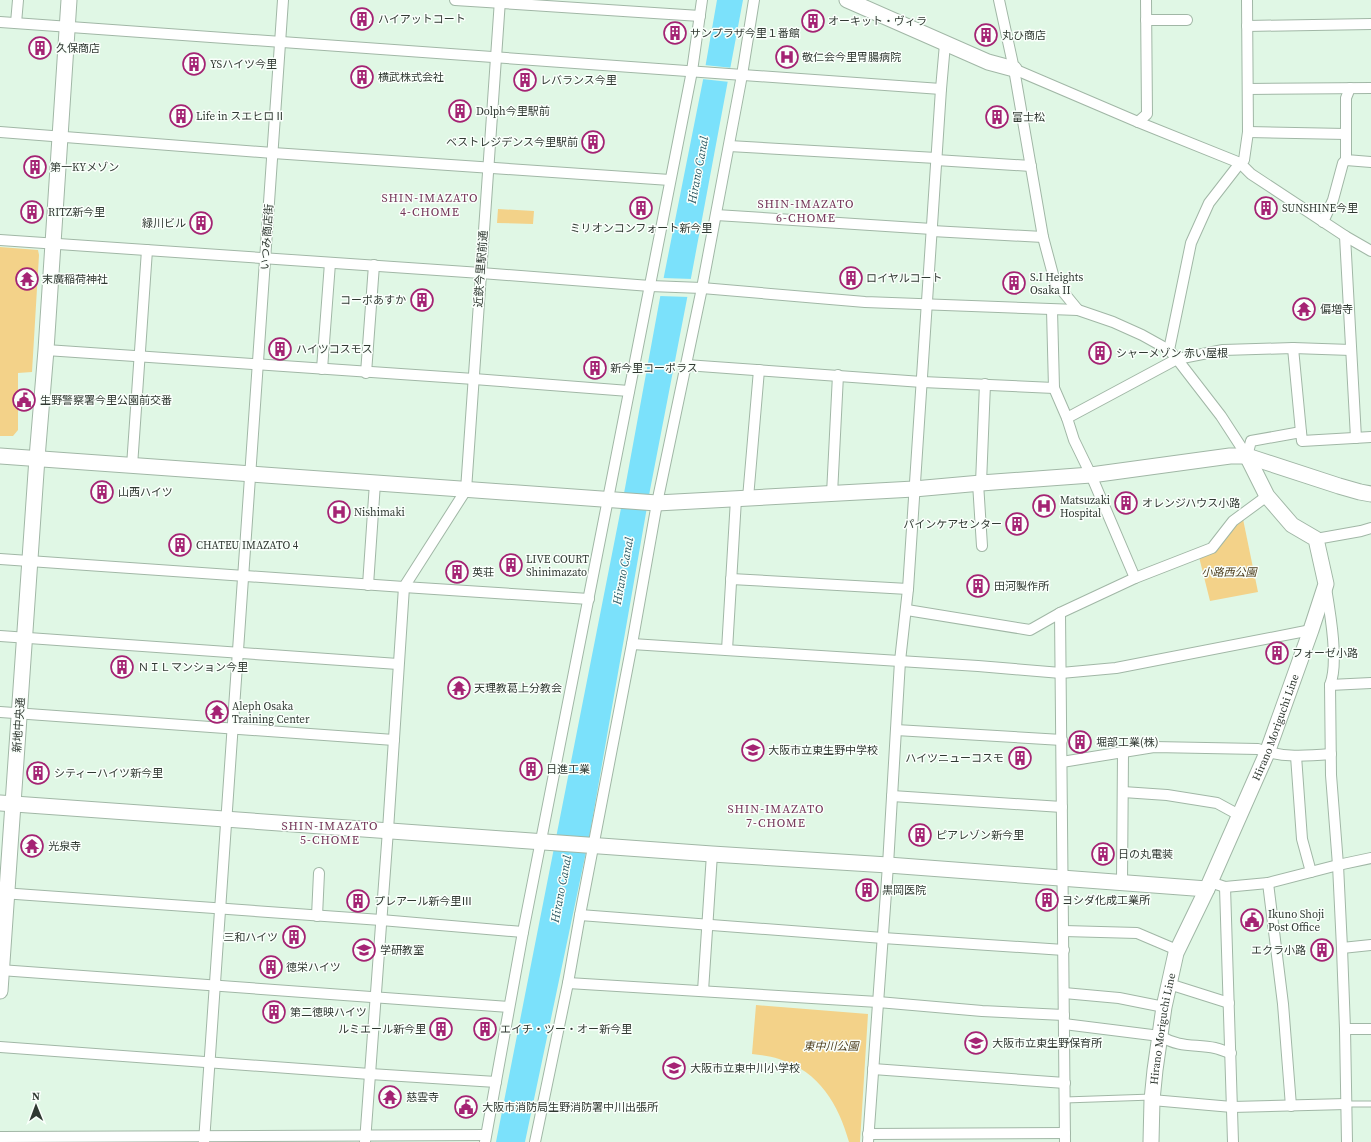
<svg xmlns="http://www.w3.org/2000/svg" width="1371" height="1142" viewBox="0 0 1371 1142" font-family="'Source Serif 4','Noto Sans JP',serif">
  <rect width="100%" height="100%" fill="#e0f7e5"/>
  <g fill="#f3d289">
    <polygon points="498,209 534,211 533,224 497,223"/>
    <polygon points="0,247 38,250 39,255 32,372 18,373 18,430 13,436 0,436"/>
    <polygon points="1243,519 1258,592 1210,601 1199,557 1230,529"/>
    <path d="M 756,1005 L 868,1014 L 860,1142 L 849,1142 C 838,1104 820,1072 779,1059 C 771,1056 761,1055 752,1054 Z"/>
  </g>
  <polygon fill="#7be1fb" points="717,0 743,0 691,278 650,490 590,833 525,1142 496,1142 625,488 664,276 703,80"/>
  <g fill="#e0f7e5">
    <polygon points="704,65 733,68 730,82 702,79"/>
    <polygon points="662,278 693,279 690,297 659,296"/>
  </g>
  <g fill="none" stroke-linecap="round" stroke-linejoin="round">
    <g stroke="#a1b7a6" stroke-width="7">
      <g id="lane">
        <polyline points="1065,1100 1152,1097"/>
        <polyline points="1346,1104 1371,1104"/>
      </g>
    </g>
    <g stroke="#a1b7a6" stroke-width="12">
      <g id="street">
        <polyline points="455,0 700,16"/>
        <polyline points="999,0 1014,69 1043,237 1055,282 1078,310"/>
        <polyline points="1146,20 1187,20"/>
        <polyline points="0,22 941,89"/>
        <polyline points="16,23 18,0"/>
        <polyline points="1247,26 1371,24"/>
        <polyline points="1014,69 1138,122 1240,163 1251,174 1345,236 1371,251"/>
        <polyline points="1350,88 1346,98 1346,160 1371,162"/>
        <polyline points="1248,89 1371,88"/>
        <polyline points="1138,122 1147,114 1146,0"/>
        <polyline points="0,132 273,153 670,180"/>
        <polyline points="1248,132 1346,134"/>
        <polyline points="729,146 936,158"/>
        <polyline points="936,160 1031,166"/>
        <polyline points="716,215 932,229"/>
        <polyline points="1323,222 1333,200 1343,163 1346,160"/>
        <polyline points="932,231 1043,237"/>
        <polyline points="1345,236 1356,438"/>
        <polyline points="0,240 481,273 650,286 702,288 865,302 1078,310 1113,322 1142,335 1169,350 1177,359 1221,416 1247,456"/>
        <polyline points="1052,310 1054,388 1067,418 1074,440 1091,475 1135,578"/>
        <polyline points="1293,348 1301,432"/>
        <polyline points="46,350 474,379 629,391"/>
        <polyline points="1169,350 1191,243 1209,203 1240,163 1244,160 1248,132 1247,0"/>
        <polyline points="686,365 922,382 1054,388"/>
        <polyline points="322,369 330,263"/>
        <polyline points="366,373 374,265"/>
        <polyline points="1067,418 1177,359 1223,350 1293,348 1351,350"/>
        <polyline points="1247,456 1251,441 1301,432 1302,441 1371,437"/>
        <polyline points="132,466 147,250"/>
        <polyline points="978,483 982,546"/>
        <polyline points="981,483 985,384"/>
        <polyline points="832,494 838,375"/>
        <polyline points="748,498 759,370"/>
        <polyline points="1316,539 1361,531 1371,528"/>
        <polyline points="0,559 404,587 589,599"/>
        <polyline points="731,579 908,589"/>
        <polyline points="368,585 375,483"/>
        <path d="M 1326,588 C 1330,612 1339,663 1330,685 L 1331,775 L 1338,865 L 1342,948 L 1345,1029 L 1347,1142"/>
        <polyline points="907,610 1030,630 1060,613"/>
        <polyline points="0,636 398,664"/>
        <polyline points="632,644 978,666 1061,673 1116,668 1311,630"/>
        <polyline points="727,650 736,499"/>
        <polyline points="1330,685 1371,683"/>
        <polyline points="0,712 394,740"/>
        <polyline points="896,730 1062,740"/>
        <polyline points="1296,756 1302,839 1311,872"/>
        <path d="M 1062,762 L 1154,747 L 1258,749 C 1281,758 1307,756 1331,754"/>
        <polyline points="1123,792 1167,795 1217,803 1239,815"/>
        <polyline points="892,796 1062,807"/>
        <polyline points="1122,882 1123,753"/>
        <polyline points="1210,882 1225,887 1268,883 1338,865 1371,858"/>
        <polyline points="1268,883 1283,1004 1291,1106"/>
        <polyline points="1225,887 1233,1142"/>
        <polyline points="2,893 381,920 523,932"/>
        <polyline points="580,915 883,938 1064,950"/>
        <polyline points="317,916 319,873"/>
        <polyline points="1064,931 1137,933 1177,950"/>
        <polyline points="1342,948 1371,945"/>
        <polyline points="0,970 509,1007"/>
        <polyline points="568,983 878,1002 982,1011 1064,1015"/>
        <polyline points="1169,984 1229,1003"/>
        <polyline points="703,991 712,854"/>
        <polyline points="1064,993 1119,998 1164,1007"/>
        <path d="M 1064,1024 L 1160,1036 C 1180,1048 1195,1044 1215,1048 C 1220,1049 1226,1052 1231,1053"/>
        <polyline points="1345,1029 1371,1029"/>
        <polyline points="0,1047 370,1074 496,1082"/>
        <polyline points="873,1069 1065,1083"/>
        <polyline points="1152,1100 1232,1107 1346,1104"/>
        <polyline points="868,1134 1065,1133"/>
        <polyline points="0,1137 486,1135"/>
        <polyline points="204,1142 283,0"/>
        <polyline points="365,1142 388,830 404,587 466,490 500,0"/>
        <polyline points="485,1142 523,932 692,71 702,0"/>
        <polyline points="535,1142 568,983 580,915 632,644 657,503 702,288 742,75 754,0"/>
        <polyline points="868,1142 888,865 900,661 908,589 941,89 945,44"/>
        <polyline points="1065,1142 1060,613 1135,578 1212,548 1233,521 1267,496"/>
      </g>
    </g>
    <g stroke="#a1b7a6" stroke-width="17">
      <g id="secondary">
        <polyline points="847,0 988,62 1014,69"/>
        <polyline points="0,456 657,503 914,489 981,483 1091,475 1230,456 1247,456 1339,486 1360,492 1371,494"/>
        <polyline points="0,803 712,854 888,865 1207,889"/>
        <polyline points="0,991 37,458 46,350 69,0"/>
        <path id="s1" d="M 1151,1142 L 1152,1100 L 1155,1070 L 1164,1007 L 1176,953 L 1207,889 L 1267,753 L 1311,630 L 1326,584 L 1316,539 L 1292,525 L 1267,496 L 1247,456"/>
      </g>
    </g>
    <use href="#lane" stroke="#fff" stroke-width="5"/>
    <use href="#street" stroke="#fff" stroke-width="10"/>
    <use href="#secondary" stroke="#fff" stroke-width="15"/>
  </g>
  <defs>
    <g id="building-ring" transform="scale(1.15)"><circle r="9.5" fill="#fafffb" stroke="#a42373" stroke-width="1.5"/><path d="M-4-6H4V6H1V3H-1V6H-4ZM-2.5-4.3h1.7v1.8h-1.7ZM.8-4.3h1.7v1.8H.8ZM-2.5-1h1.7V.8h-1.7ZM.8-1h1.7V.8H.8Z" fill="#a42373"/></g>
    <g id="hospital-ring" transform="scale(1.15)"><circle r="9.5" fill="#fafffb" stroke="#a42373" stroke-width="1.5"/><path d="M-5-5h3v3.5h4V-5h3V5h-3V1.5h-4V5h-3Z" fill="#a42373"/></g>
    <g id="temple-ring" transform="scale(1.15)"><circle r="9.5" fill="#fafffb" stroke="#a42373" stroke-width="1.5"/><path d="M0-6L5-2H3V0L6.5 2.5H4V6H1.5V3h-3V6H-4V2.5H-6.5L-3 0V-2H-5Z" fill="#a42373"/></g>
    <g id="civic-ring" transform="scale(1.15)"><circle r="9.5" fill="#fafffb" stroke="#a42373" stroke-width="1.5"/><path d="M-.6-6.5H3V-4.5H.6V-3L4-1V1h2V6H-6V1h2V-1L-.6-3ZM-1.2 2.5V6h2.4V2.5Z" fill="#a42373"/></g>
    <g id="school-ring" transform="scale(1.15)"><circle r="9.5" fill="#fafffb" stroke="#a42373" stroke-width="1.5"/><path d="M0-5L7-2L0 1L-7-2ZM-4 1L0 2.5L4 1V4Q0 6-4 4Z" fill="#a42373"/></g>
  </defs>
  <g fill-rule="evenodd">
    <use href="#building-ring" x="362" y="19"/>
    <use href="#building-ring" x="813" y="21"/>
    <use href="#building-ring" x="675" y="33"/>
    <use href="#building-ring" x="986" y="35"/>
    <use href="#building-ring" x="40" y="48"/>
    <use href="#hospital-ring" x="787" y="57"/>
    <use href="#building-ring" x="194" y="64"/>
    <use href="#building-ring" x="362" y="77"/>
    <use href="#building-ring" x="525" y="80"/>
    <use href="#building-ring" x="460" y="111"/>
    <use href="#building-ring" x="181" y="116"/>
    <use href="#building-ring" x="997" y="117"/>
    <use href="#building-ring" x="593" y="142"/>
    <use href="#building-ring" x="35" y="167"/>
    <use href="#building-ring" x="641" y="208"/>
    <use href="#building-ring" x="1266" y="208"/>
    <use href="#building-ring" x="32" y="212"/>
    <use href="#building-ring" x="201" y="223"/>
    <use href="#building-ring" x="851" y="278"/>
    <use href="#temple-ring" x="27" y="279"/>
    <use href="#building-ring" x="1014" y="283"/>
    <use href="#building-ring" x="422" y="300"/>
    <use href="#temple-ring" x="1304" y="309"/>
    <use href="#building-ring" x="280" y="349"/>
    <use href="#building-ring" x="1100" y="353"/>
    <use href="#building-ring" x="595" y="368"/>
    <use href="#civic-ring" x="24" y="400"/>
    <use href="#building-ring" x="102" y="492"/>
    <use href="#building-ring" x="1126" y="503"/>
    <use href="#hospital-ring" x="1044" y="506"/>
    <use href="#hospital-ring" x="339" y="512"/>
    <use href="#building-ring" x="1017" y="524"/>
    <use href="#building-ring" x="180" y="545"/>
    <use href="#building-ring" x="511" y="565"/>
    <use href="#building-ring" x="457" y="572"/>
    <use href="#building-ring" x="978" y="586"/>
    <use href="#building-ring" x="1277" y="653"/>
    <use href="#building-ring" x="122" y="667"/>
    <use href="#temple-ring" x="459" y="688"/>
    <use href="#temple-ring" x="217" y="712"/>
    <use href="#building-ring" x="1080" y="742"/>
    <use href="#school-ring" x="753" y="750"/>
    <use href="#building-ring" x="1020" y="758"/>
    <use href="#building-ring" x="531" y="769"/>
    <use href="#building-ring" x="38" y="773"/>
    <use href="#building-ring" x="920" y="835"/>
    <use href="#temple-ring" x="32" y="846"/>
    <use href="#building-ring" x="1103" y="854"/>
    <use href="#building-ring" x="867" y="890"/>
    <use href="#building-ring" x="1047" y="900"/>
    <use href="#building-ring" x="358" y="901"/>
    <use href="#civic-ring" x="1252" y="920"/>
    <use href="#building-ring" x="294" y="937"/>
    <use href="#school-ring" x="364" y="950"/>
    <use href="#building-ring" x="1322" y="950"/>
    <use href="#building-ring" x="271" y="967"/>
    <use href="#building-ring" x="274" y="1012"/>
    <use href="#building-ring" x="441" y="1029"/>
    <use href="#building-ring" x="485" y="1029"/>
    <use href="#school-ring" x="976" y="1043"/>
    <use href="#school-ring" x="674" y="1068"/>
    <use href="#temple-ring" x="390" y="1097"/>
    <use href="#civic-ring" x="466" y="1107"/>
  </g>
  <g text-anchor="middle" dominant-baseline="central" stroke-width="3" stroke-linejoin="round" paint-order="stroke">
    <g font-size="11" fill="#303932" stroke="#fafffb" text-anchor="start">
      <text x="378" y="19">ハイアットコート</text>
      <text x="828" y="21">オーキット・ヴィラ</text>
      <text x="690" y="33">サンプラザ今里１番館</text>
      <text x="1002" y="35">丸ひ商店</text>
      <text x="56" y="48">久保商店</text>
      <text x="802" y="57">敬仁会今里胃腸病院</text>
      <text x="210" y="64">YSハイツ今里</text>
      <text x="378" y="77">横武株式会社</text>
      <text x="540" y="80">レバランス今里</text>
      <text x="476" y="111">Dolph今里駅前</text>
      <text x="196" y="116">Life in スエヒロⅡ</text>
      <text x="1012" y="117">富士松</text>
      <text x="578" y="142" text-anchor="end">ベストレジデンス今里駅前</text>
      <text x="50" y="167">第一KYメゾン</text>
      <text x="1282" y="208">SUNSHINE今里</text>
      <text x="48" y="212">RITZ新今里</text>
      <text x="186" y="223" text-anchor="end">緑川ビル</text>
      <text x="641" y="228" text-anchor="middle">ミリオンコンフォート新今里</text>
      <text x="1030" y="277">S.I Heights<tspan x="1030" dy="13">Osaka II</tspan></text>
      <text x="866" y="278">ロイヤルコート</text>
      <text x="42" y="279">末廣稲荷神社</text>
      <text x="406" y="300" text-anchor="end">コーポあすか</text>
      <text x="1320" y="309">偏増寺</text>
      <text x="296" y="349">ハイツコスモス</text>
      <text x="1116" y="353">シャーメゾン 赤い屋根</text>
      <text x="610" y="368">新今里コーポラス</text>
      <text x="40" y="400">生野警察署今里公園前交番</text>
      <text x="118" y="492">山西ハイツ</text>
      <text x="1060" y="500">Matsuzaki<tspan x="1060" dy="13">Hospital</tspan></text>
      <text x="1142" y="503">オレンジハウス小路</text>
      <text x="354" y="512">Nishimaki</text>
      <text x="1002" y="524" text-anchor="end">パインケアセンター</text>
      <text x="196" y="545">CHATEU IMAZATO 4</text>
      <text x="526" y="559">LIVE COURT<tspan x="526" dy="13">Shinimazato</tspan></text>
      <text x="472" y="572">英荘</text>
      <text x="994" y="586">田河製作所</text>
      <text x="1292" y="653">フォーゼ小路</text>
      <text x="138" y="667">ＮＩＬマンション今里</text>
      <text x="474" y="688">天理教葛上分教会</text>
      <text x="232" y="706">Aleph Osaka<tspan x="232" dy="13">Training Center</tspan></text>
      <text x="1096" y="742">堀部工業(株)</text>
      <text x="768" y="750">大阪市立東生野中学校</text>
      <text x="1004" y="758" text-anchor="end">ハイツニューコスモ</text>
      <text x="546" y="769">日進工業</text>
      <text x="54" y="773">シティーハイツ新今里</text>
      <text x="936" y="835">ピアレゾン新今里</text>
      <text x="48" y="846">光泉寺</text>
      <text x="1118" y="854">日の丸電装</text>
      <text x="882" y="890">黒岡医院</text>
      <text x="1062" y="900">ヨシダ化成工業所</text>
      <text x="374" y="901">プレアール新今里Ⅲ</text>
      <text x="1268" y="914">Ikuno Shoji<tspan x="1268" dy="13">Post Office</tspan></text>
      <text x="278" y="937" text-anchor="end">三和ハイツ</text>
      <text x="380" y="950">学研教室</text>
      <text x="1306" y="950" text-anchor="end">エクラ小路</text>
      <text x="286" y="967">徳栄ハイツ</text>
      <text x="290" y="1012">第二徳映ハイツ</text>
      <text x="426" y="1029" text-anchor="end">ルミエール新今里</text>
      <text x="500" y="1029">エイチ・ツー・オー新今里</text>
      <text x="992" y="1043">大阪市立東生野保育所</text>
      <text x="690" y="1068">大阪市立東中川小学校</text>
      <text x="406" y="1097">慈雲寺</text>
      <text x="482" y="1107">大阪市消防局生野消防署中川出張所</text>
    </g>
    <g font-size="11" fill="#303932" stroke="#fafffb">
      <text transform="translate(267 237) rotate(-86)">いつみ商店街</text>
      <text transform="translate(481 269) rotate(-86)">近鉄今里駅前通</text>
      <text transform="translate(19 725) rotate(-86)">新地中央通</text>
      <text stroke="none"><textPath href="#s1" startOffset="438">Hirano Moriguchi Line</textPath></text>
      <text stroke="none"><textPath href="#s1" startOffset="114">Hirano Moriguchi Line</textPath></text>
    </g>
    <g font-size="11" font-style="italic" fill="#4c3d1c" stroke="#fafffb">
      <text x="1229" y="572">小路西公園</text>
      <text x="831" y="1046">東中川公園</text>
    </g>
    <g font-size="12" font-style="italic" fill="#2b5863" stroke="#fafffb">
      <text transform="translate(698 170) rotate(-79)">Hirano Canal</text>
      <text transform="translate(623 571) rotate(-79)">Hirano Canal</text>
      <text transform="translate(561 889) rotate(-79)">Hirano Canal</text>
    </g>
    <g font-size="12" letter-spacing="1" fill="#743457" stroke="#fafffb">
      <text x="430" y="198">SHIN-IMAZATO<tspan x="430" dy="14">4-CHOME</tspan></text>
      <text x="806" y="204">SHIN-IMAZATO<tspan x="806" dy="14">6-CHOME</tspan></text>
      <text x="776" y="809">SHIN-IMAZATO<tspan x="776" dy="14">7-CHOME</tspan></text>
      <text x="330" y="826">SHIN-IMAZATO<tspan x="330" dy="14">5-CHOME</tspan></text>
    </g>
  </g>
  <g transform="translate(36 1106) rotate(359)" stroke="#fafffb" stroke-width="3" paint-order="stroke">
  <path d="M0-3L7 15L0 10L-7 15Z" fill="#303932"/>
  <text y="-6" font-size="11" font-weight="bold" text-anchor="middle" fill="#303932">N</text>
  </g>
</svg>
